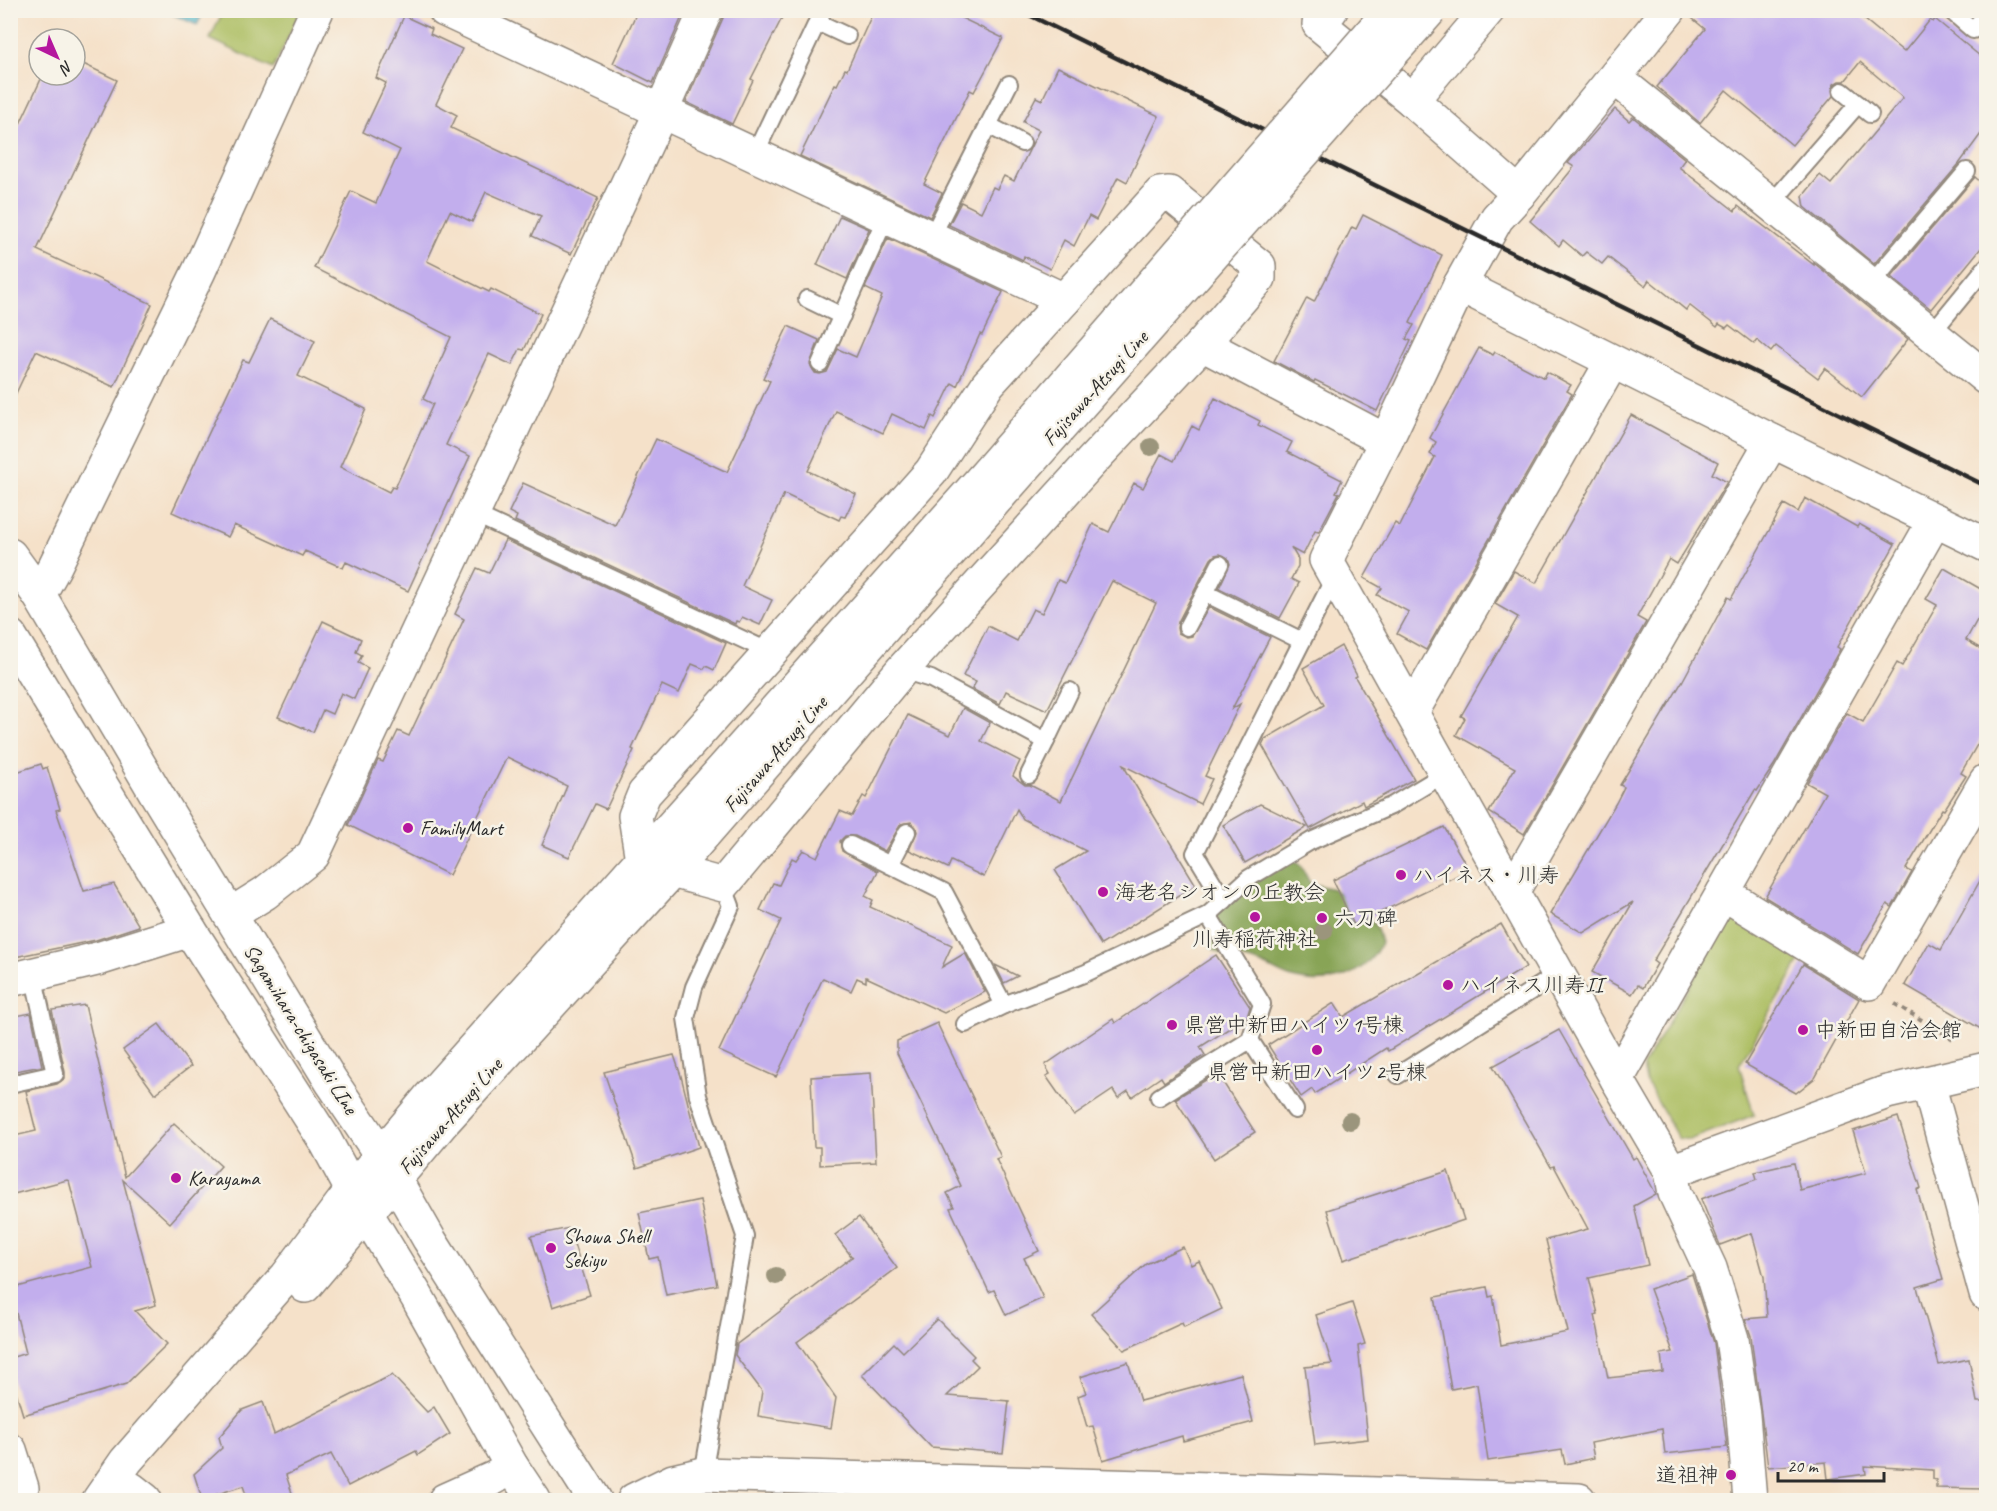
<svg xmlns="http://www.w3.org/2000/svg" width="1997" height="1511" viewBox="0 0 1997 1511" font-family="Caveat,'Klee One',sans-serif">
  <rect width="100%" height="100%" fill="#f7f3e8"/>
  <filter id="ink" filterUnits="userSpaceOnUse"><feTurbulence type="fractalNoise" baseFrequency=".0167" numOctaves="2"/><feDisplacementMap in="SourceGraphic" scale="12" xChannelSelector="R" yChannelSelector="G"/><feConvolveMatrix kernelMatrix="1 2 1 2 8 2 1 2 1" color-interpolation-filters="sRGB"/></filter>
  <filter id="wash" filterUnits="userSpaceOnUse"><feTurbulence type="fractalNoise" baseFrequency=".008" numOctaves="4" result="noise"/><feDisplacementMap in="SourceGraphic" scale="24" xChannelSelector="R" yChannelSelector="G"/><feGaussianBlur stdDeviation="1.35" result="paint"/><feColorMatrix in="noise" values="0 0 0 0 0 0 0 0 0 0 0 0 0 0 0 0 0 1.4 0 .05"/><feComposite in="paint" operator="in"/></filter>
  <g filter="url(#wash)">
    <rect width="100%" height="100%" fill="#f5e1c9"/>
    <g fill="#abbd60" stroke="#6b7446" stroke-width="1.5">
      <polygon points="223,11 301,11 273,69 210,39"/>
      <polygon points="1735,916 1803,956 1739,1065 1754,1115 1689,1140 1678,1138 1646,1081 1643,1066 1729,918"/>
    </g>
    <path fill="#88a456" stroke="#5a6840" stroke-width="1.5" d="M 1290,855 L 1301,866 L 1310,883 L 1333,889 L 1365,913 L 1377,928 L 1381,943 C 1365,978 1324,988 1289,977 C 1277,973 1267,965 1255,962 C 1240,957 1223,958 1211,947 L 1208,914 Z"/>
    <polygon fill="#47b1c5" stroke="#396e78" stroke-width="1.5" points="165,11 204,10 204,11 197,25"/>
    <g id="blocks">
      <g fill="#c2aeed">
        <polygon points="638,10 685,10 653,83 613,63"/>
        <polygon points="724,10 786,10 751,79 753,80 732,124 686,102 723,18"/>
        <polygon points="874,10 945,10 1003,38 974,92 970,90 924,184 942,193 930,217 800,156 835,84 837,85 845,69 847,70"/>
        <polygon points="1687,10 1853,10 1904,52 1930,20 1933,22 1935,19 1986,61 1986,127 1959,164 1874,264 1805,207 1803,196 1820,175 1831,184 1903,98 1860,62 1845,81 1839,81 1834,84 1832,90 1833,96 1792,145 1726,90 1700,123 1657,87 1705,29 1687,14"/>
        <polygon points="404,16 432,29 430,34 462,49 436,104 457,115 451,128 598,198 571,254 532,236 541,216 486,192 472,222 450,211 427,261 489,292 491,289 541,314 524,350 520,349 512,365 489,354 446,445 470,456 408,591 346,562 343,568 305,551 302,556 234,525 228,537 172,512 243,360 249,362 270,319 315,341 298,376 366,409 340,467 389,492 392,487 395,488 433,404 423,399 451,337 314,268 351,191 376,203 400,150 363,132 386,83 376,78"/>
        <polygon points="75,60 117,80 37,250 152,304 114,387 36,351 10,406 10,145 43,75 75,75"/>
        <polygon points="1058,67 1159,116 1127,182 1118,177 1096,220 1089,216 1074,246 1064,240 1050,269 1024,256 1023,260 949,225 961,202 981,212 993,187 997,189 1004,176 1014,181 1039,130 1023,122 1036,97 1042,100"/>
        <polygon points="1615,109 1629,121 1633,117 1685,159 1679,167 1735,211 1738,206 1814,265 1814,263 1908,339 1862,397 1825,368 1818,378 1776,346 1771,352 1757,340 1754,344 1729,325 1726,328 1719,324 1717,327 1689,305 1686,310 1649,280 1645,286 1608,257 1602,264 1586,252 1582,256 1563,240 1559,246 1530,221 1574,167 1568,163"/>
        <polygon points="1975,177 1986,187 1986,242 1931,309 1891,277"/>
        <polygon points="1363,215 1442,255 1410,323 1414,325 1406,339 1411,341 1377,411 1315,380 1314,382 1274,361 1307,298 1314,302 1352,227 1356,229"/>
        <polygon points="840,216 869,229 847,279 817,265"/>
        <polygon points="888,238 1003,292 982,335 980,334 957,386 952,383 935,418 932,416 926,430 892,414 883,433 836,411 808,471 856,494 845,517 841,516 839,520 784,494 742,586 772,600 760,625 742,617 739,622 736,621 735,624 515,521 517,516 509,512 523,483 615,525 656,439 727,472 770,381 763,378 788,326 819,340 810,364 815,373 820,374 827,372 838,349 856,357 882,296 865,288"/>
        <polygon points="1479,348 1493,355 1495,352 1544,378 1547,372 1571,385 1567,391 1572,394 1426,650 1397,634 1409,612 1377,595 1382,588 1364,578 1395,523 1400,526 1435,457 1430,454 1436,442 1430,438"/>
        <polygon points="1215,398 1260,421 1258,425 1292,442 1287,452 1342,480 1336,492 1339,493 1320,529 1319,532 1315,531 1303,555 1292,549 1298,559 1298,566 1291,579 1299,583 1280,618 1219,588 1230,564 1228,558 1220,554 1215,555 1211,559 1178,622 1177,628 1178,633 1187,637 1192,636 1209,607 1270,637 1232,709 1240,704 1205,776 1212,779 1200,804 1123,765 1196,885 1101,945 1055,870 1086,851 1023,819 1017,809 984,877 951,861 948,868 909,850 917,832 916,827 911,822 901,824 885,851 855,836 845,836 840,841 842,851 878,871 865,896 873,900 870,907 952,945 942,967 965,953 985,992 944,1013 866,977 866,982 857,978 851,991 823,978 776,1077 719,1051 781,920 760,910 773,883 779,885 792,858 796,860 803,850 817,857 840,811 852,816 863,796 866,798 908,715 950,735 963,708 990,723 981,741 1020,761 1013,776 1025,785 1030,785 1061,801 1156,603 1112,581 1047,710 1006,691 1000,704 972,689 976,682 963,676 988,626 1017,641 1033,609 1042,613 1058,580 1065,583 1093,524 1109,532 1134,483 1143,488 1161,454 1174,461 1192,426 1199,430"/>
        <polygon points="1631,415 1718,462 1712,474 1727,482 1677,564 1669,559 1637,617 1646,622 1524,834 1489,812 1515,768 1456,735 1465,718 1461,716 1518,617 1495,604 1514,571 1536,583"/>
        <polygon points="1805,498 1857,527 1859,524 1895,544 1837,647 1840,649 1774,765 1757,791 1755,790 1653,961 1657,964 1643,988 1638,985 1632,994 1592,972 1633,902 1583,933 1550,914 1616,803 1624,787 1620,785 1682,682 1728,597 1731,599 1784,504 1798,512"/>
        <polygon points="505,540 726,643 714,670 706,666 704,669 692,664 679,693 662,685 632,749 634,750 606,809 595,804 569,857 542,845 567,786 507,757 449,875 348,825 378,760 383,762 398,731 409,736 464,619 455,614 477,568 489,573"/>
        <polygon points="1944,568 1986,592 1986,604 1966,640 1986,652 1986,729 1961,773 1966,776 1944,810 1942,809 1906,869 1912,872 1892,907 1887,904 1858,954 1765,897 1825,793 1807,783 1847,713 1863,722 1897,663 1902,666 1937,605 1926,599"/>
        <polygon points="323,621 361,639 356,652 362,655 358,663 368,668 354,699 341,693 332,714 323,710 313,732 278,717"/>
        <polygon points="1341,646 1357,676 1355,677 1414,779 1364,806 1362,801 1310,829 1262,745 1265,739 1324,705 1303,668"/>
        <polygon points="41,764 43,769 47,767 60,809 56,810 84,891 114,884 139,926 96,940 10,958 10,774"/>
        <polygon points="1260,804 1307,827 1245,863 1223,825"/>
        <polygon points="1444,827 1469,870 1354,925 1333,880"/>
        <polygon points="1986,870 1986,1032 1905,985 1929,943 1941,950"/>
        <polygon points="1501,924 1526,967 1388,1051 1386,1048 1315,1094 1312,1089 1301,1097 1268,1045 1334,1003 1343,1017"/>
        <polygon points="1216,955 1250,1007 1247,1017 1200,1047 1205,1055 1164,1082 1161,1077 1132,1097 1128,1091 1118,1098 1113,1090 1074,1116 1046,1076 1050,1074 1045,1065 1113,1019 1115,1023"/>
        <polygon points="1803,964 1859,999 1815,1078 1796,1093 1745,1064"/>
        <polygon points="995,965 1018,976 1004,983"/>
        <polygon points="85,1005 125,1177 174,1123 221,1166 170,1223 123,1180 156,1305 135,1311 167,1344 126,1384 23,1415 10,1372 10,1358 26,1353 10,1289 92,1267 69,1181 67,1180 10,1195 10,1137 36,1131 26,1091 57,1084 65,1078 65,1072 52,1010"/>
        <polygon points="31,1013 42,1066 10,1072 10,1017"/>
        <polygon points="937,1023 1001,1157 996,1159 1039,1251 1024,1258 1043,1298 1006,1315 994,1290 989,1292 950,1208 954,1207 947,1193 961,1186 897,1053 897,1041"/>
        <polygon points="159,1024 191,1066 155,1094 123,1050"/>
        <polygon points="1559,1030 1633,1159 1636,1157 1656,1194 1634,1206 1648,1265 1589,1278 1598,1314 1595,1315 1608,1378 1663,1372 1661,1354 1673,1352 1650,1289 1692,1274 1714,1343 1727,1447 1665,1454 1662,1429 1591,1443 1594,1458 1565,1464 1562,1450 1488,1461 1477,1384 1451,1389 1435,1297 1487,1287 1489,1297 1493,1296 1501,1345 1568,1332 1546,1240 1588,1229 1554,1166 1551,1167 1493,1066"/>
        <polygon points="674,1055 681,1076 699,1147 637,1168 604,1072"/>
        <polygon points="871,1073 876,1162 820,1165 820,1147 814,1147 811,1077"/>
        <polygon points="1217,1073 1255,1132 1214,1159 1175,1099"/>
        <polygon points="1898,1117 1921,1188 1917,1190 1943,1279 1917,1287 1939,1365 1969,1359 1977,1402 1986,1402 1986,1480 1984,1480 1984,1489 1936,1488 1936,1480 1933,1479 1933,1470 1865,1466 1866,1474 1828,1479 1826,1462 1768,1467 1751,1336 1745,1319 1767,1317 1764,1277 1752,1233 1720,1245 1701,1199 1757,1179 1755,1172 1794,1163 1800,1190 1866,1173 1853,1131"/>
        <polygon points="1448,1171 1464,1220 1343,1260 1327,1210"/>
        <polygon points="700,1200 717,1285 666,1295 658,1257 649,1259 639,1213"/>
        <polygon points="859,1217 897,1268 797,1342 836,1398 831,1428 758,1416 762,1391 735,1355 737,1344 853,1256 852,1257 835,1235"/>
        <polygon points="569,1228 590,1295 553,1307 531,1236"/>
        <polygon points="1183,1247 1191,1265 1199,1261 1222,1309 1184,1327 1182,1323 1124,1350 1091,1314 1146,1264"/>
        <polygon points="1352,1303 1365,1344 1358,1346 1368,1439 1315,1445 1305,1367 1332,1364 1316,1315"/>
        <polygon points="937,1319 974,1356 971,1359 978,1366 947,1396 1009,1401 1003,1453 931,1447 862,1375 894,1343 903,1352"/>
        <polygon points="1128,1362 1140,1401 1241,1374 1253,1422 1183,1441 1182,1436 1103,1460 1093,1426 1087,1427 1078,1396 1086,1393 1080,1377"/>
        <polygon points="392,1375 427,1412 434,1407 450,1434 418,1455 416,1451 348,1486 331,1454 286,1475 292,1493 271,1500 248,1500 243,1486 202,1499 194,1474 222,1448 219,1437 242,1410 263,1402 274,1434"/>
      </g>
    </g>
  </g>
  <g filter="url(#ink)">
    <use href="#blocks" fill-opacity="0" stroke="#90867a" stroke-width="1.5"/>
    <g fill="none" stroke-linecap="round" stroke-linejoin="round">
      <g stroke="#90867a" stroke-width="20">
        <g id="service">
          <polyline points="1950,10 1973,30 1986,14"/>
          <polyline points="817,22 847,36"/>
          <polyline points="1842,91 1858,104"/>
          <polyline points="988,125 1022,143"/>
          <polyline points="754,156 823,10"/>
          <polyline points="1771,204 1858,104 1870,114"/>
          <polyline points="931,238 1009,84"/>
          <polyline points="1871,284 1967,171"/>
          <polyline points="807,299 842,316"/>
          <polyline points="1931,334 1986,267"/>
          <polyline points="820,364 886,217"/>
          <polyline points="474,514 770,652"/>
          <polyline points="1205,593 1220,564"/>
          <polyline points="1187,627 1205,593 1302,641"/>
          <polyline points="902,670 931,679 1046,741 1029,775"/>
          <polyline points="1046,741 1070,691"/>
          <polyline points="850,845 944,892 1004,1005 1086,973 1208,915 1249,878 1311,841 1391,806 1446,773"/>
          <polyline points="890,865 907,832"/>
          <polyline points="1224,901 1195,853 1335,576"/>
          <polyline points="965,1024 1004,1005"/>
          <polyline points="1250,1040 1295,1110"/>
          <polyline points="1398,1075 1558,974"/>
          <polyline points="10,1084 55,1074 33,974"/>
          <polyline points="1159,1097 1250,1040 1262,1004 1208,915"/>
          <polyline points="703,1474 745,1236 698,1096 686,1018 694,987 731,906 723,885"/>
        </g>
      </g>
      <g stroke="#90867a" stroke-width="36">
        <g id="minor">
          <polyline points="445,10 1064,300"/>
          <polyline points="1331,10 1319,24 1412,100 1519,194"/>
          <polyline points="1669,10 1519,194 1497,218 1460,285 1386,441 1326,560 1617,1079 1671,1171 1675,1193 1710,1268 1732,1339 1743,1415 1750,1500"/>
          <polyline points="1615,78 1986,378"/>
          <polyline points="1412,100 1488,10"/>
          <polyline points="1460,285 1772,441 1986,545"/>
          <polyline points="1202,344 1386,441"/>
          <polyline points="39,595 54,568 199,271 317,10"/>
          <polyline points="1412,712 1612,362"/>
          <polyline points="642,860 635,816 644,794 931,472 988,384 1160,194 1169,193 1259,266 1259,278 1202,344 1092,461 902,670 723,885 672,871"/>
          <polyline points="1512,892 1772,441"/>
          <polyline points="1723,893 1869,983 1986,781"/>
          <polyline points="230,915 265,893 313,855 661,112 706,10"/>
          <polyline points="10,980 101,958 190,930"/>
          <polyline points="1617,1079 1935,520"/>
          <polyline points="1928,1083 1986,1294"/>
          <polyline points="1671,1171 1887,1092 1986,1069"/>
          <polyline points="10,1450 22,1488"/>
          <polyline points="131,1489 145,1500"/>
          <polyline points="445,1500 494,1478 512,1467"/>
        </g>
      </g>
      <g stroke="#90867a" stroke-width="36">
        <polyline id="tertiary" points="634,1500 673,1481 703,1474 1579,1500"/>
      </g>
      <g stroke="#90867a" stroke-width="36">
        <g id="primary">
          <polyline points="10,555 39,595 157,795 331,1081 381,1155 429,1239 595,1500"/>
          <polyline points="10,636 190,930 326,1142 352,1190 417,1297 512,1467 534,1500"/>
          <polyline points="305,1286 443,1122 672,871 999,496"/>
          <polyline points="99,1500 126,1461 287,1276 352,1190 429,1098 982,479"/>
        </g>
      </g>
      <polyline stroke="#90867a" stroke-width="4" stroke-dasharray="4.5 4.5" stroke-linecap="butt" points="1895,1004 1955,1040"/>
      <use href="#service" stroke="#fff" stroke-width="16"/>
      <use href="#minor" stroke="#fff" stroke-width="33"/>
      <use href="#tertiary" stroke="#fff" stroke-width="33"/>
      <use href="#primary" stroke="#fff" stroke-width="33"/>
      <polyline stroke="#2b2b2b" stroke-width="4.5" points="1019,10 1986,486"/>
      <g stroke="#90867a" stroke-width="36" stroke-linecap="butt">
        <g id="primary-bridge">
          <polyline points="982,479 1391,10"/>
          <polyline points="999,496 1430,10"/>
        </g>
      </g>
      <use href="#primary-bridge" stroke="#fff" stroke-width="33"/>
    </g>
    <g fill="#9b957b">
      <circle cx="1151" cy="447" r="9"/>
      <circle cx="1324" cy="931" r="9"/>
      <circle cx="1350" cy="1121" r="9"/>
      <circle cx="776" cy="1276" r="9"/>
    </g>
  </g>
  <g fill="#b5179e" stroke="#f7f3e8" stroke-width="2">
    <circle cx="408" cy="828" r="6"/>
    <circle cx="1401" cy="875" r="6"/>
    <circle cx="1103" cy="892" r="6"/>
    <circle cx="1255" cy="917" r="6"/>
    <circle cx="1322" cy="918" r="6"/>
    <circle cx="1448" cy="985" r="6"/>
    <circle cx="1172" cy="1025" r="6"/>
    <circle cx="1803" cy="1030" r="6"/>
    <circle cx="1317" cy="1050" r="6"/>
    <circle cx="176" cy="1178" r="6"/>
    <circle cx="551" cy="1248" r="6"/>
    <circle cx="1731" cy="1475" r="6"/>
  </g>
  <g text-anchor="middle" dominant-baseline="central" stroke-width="5" stroke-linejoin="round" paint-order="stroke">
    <g font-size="21" fill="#2b2b2b" stroke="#f7f3e8">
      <text transform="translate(1095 388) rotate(-48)">Fujisawa-Atsugi Line</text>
      <text transform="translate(775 754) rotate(-49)">Fujisawa-Atsugi Line</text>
      <text transform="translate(301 1029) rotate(58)">Sagamihara-chigasaki LIne</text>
      <text transform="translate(450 1116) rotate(-49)">Fujisawa-Atsugi Line</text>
    </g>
    <g font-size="21" fill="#2b2b2b" stroke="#f7f3e8" text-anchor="start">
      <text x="420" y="828">FamilyMart</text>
      <text x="1413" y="875">ハイネス・川寿</text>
      <text x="1115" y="892">海老名シオンの丘教会</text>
      <text x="1334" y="918">六刀碑</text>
      <text x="1255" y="939" text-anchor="middle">川寿稲荷神社</text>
      <text x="1460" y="985">ハイネス川寿II</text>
      <text x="1184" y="1025">県営中新田ハイツ1号棟</text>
      <text x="1815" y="1030">中新田自治会館</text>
      <text x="1317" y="1072" text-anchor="middle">県営中新田ハイツ2号棟</text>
      <text x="188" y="1178">Karayama</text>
      <text x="563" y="1236">Showa Shell<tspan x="563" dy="24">Sekiyu</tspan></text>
      <text x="1719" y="1475" text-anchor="end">道祖神</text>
    </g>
  </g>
  <rect width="1997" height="1511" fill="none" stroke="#f7f3e8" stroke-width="36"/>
  <g transform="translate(57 57) rotate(136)"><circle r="28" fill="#f7f3e8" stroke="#a5a39c" stroke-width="1.5"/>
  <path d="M0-4.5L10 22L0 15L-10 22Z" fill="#b5179e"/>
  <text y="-9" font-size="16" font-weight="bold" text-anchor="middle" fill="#2b2b2b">N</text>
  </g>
  <path d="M1778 1472v9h106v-9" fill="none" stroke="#2b2b2b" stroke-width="3"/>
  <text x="1787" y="1472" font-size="18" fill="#2b2b2b" stroke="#f7f3e8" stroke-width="4.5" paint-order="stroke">20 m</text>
</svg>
